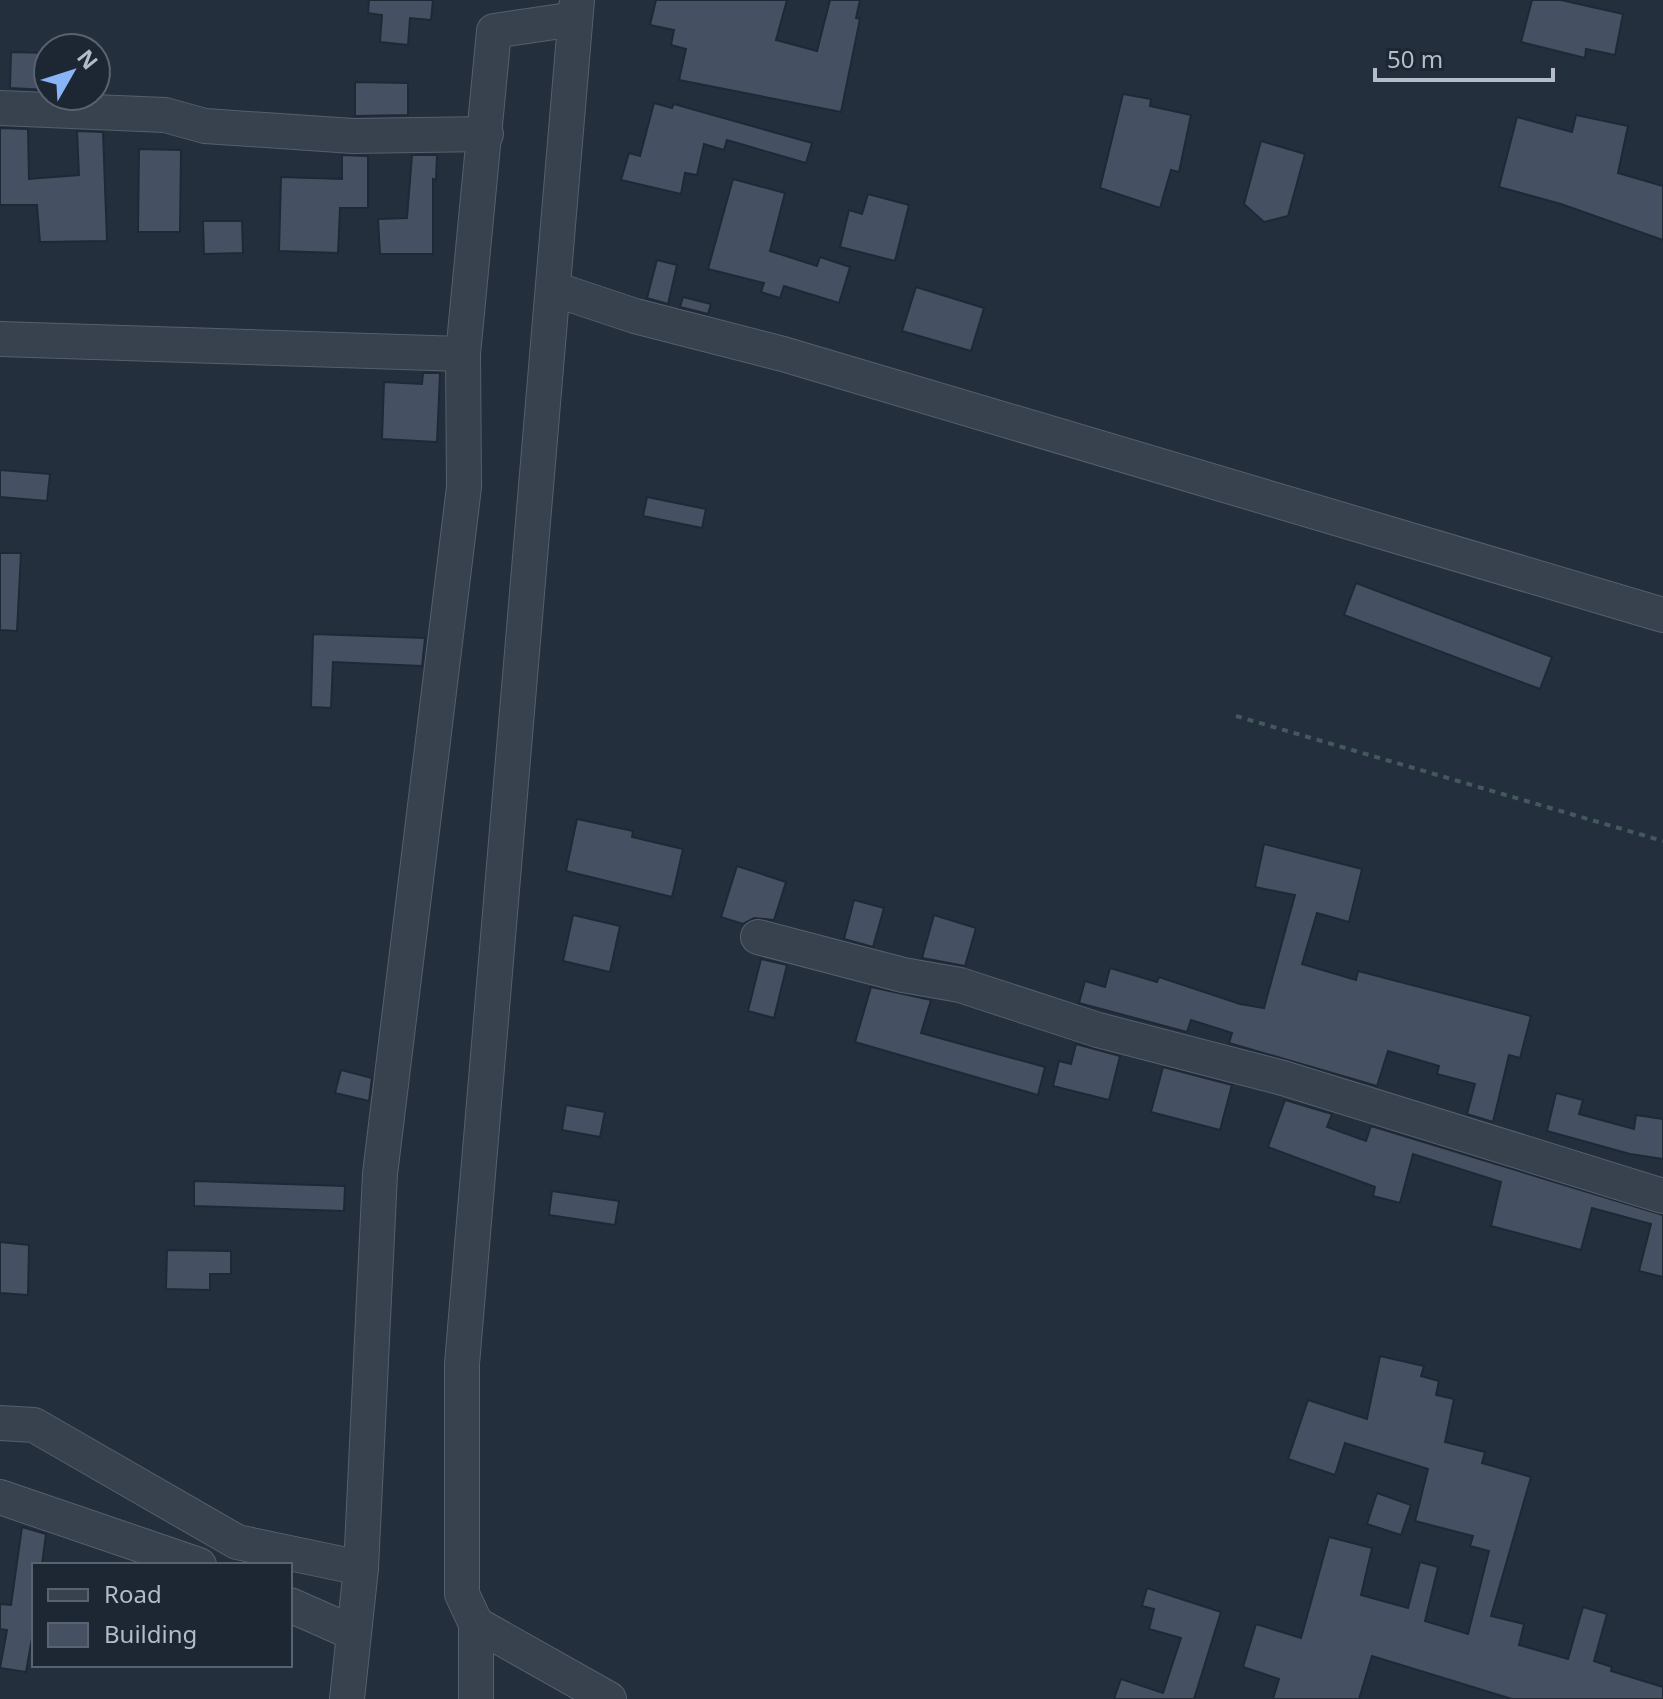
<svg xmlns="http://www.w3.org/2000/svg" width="1663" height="1699" viewBox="0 0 1663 1699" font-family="'Noto Sans',sans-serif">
  <rect width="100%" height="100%" fill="#242f3e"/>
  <g fill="#455162" stroke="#1f2835" stroke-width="2">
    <polygon points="369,0 433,0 431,20 410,18 408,45 380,42 382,15 368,13"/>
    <polygon points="656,0 787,0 776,40 817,51 830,0 860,0 856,18 860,19 841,112 679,80 686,49 671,45 674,30 650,25"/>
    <polygon points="1532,0 1561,0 1623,14 1615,55 1586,49 1585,58 1521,42"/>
    <polygon points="11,52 48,53 48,90 10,88"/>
    <polygon points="355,82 408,83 408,115 355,116"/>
    <polygon points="1123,94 1151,99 1150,106 1191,115 1179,172 1171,170 1160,208 1100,188"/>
    <polygon points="654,103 672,108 674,104 812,143 806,163 727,140 724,150 704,144 697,175 685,173 681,194 621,180 629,153 640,156"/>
    <polygon points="1576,115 1628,126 1618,173 1663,186 1663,240 1561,204 1499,187 1517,117 1572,132"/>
    <polygon points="0,128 28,129 29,179 79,175 77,131 103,132 107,241 40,242 37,205 0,205"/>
    <polygon points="1261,141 1305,154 1288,216 1264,222 1244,204"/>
    <polygon points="139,149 181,150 180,232 138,232"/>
    <polygon points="342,155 368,156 368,208 340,208 338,253 279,251 281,177 342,179"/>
    <polygon points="412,155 437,155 436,180 433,179 433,254 380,254 378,219 407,218"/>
    <polygon points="733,179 785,193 770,251 817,266 820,257 850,267 839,303 784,286 780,298 761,292 764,283 708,269"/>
    <polygon points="868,194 909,205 895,261 840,247 849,210 862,214"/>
    <polygon points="203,221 242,221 243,253 204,254"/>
    <polygon points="657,260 677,265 668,304 647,298"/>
    <polygon points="916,287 984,308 971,351 902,331"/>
    <polygon points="683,297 711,304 708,314 680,307"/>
    <polygon points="423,373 440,373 437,442 382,439 384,382 422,384"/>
    <polygon points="0,470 50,474 47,501 0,497"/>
    <polygon points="647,497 706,509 702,528 643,516"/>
    <polygon points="0,553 21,553 17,631 0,630"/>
    <polygon points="1356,583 1552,657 1540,689 1344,615"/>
    <polygon points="313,634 425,638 422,666 333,662 331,708 311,707"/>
    <polygon points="577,819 633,831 632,837 683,849 672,897 566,871"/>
    <polygon points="1264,844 1362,869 1349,922 1317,913 1302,964 1356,980 1358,971 1531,1016 1520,1058 1509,1055 1493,1122 1467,1114 1475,1084 1437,1074 1439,1066 1388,1051 1377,1086 1229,1043 1232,1033 1191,1020 1187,1032 1079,1003 1085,981 1105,987 1110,968 1157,982 1159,977 1240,1004 1264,1008 1295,895 1255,887"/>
    <polygon points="737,866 786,882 774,920 754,918 743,924 721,917"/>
    <polygon points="854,900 884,908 873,947 844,939"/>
    <polygon points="573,915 620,926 610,972 563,961"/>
    <polygon points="934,915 976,928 965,966 922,958"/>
    <polygon points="761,959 787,965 774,1018 748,1011"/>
    <polygon points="871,987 931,1000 921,1033 1045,1067 1038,1095 855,1042"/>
    <polygon points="1076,1044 1120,1056 1109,1100 1053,1086 1059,1061 1071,1064"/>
    <polygon points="1163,1067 1232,1085 1220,1130 1151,1112"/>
    <polygon points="341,1070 372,1078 369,1101 335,1093"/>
    <polygon points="1556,1093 1583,1100 1579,1114 1634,1129 1636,1115 1663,1119 1663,1159 1630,1154 1547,1131"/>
    <polygon points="1285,1100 1332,1114 1327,1127 1366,1141 1371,1126 1663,1215 1663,1277 1639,1271 1651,1224 1592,1208 1581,1250 1491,1226 1501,1182 1413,1154 1400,1203 1373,1196 1375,1187 1268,1147"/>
    <polygon points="566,1105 605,1112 600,1137 562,1130"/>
    <polygon points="194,1181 345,1186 344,1211 194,1206"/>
    <polygon points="552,1191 619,1201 615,1225 549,1215"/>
    <polygon points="0,1242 29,1245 28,1295 0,1293"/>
    <polygon points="167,1250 231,1251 231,1274 210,1274 210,1290 166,1289"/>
    <polygon points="1380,1356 1424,1366 1421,1376 1439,1381 1436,1395 1454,1399 1445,1442 1485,1452 1482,1463 1531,1477 1491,1616 1524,1624 1519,1645 1568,1659 1583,1607 1607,1614 1594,1661 1612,1667 1611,1671 1663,1687 1663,1699 1512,1699 1372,1656 1359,1699 1273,1699 1279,1679 1243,1667 1256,1624 1301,1638 1329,1537 1372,1548 1361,1595 1408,1608 1420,1562 1438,1567 1425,1621 1468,1634 1489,1551 1470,1546 1473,1536 1415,1521 1428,1469 1345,1443 1335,1475 1288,1459 1308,1400 1367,1419"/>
    <polygon points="1377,1493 1411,1505 1401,1535 1367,1524"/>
    <polygon points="22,1527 46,1534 42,1565 34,1565 34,1627 26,1672 0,1668 7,1630 0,1629 0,1604 11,1605"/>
    <polygon points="1147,1588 1221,1612 1194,1699 1114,1699 1121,1679 1163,1693 1181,1638 1149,1629 1154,1609 1142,1606"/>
  </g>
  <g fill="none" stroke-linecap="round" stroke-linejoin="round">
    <g stroke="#565f6c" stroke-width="36">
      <g id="minor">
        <polyline points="0,108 165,115 205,126 353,136 486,134"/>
        <polyline points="554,289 635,316 783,354 1663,615"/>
        <polyline points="0,339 463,354"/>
        <polyline points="758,937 903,975 960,985 1098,1030 1283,1078 1663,1196"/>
        <polyline points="0,1423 34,1425 237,1542 361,1568"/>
        <polyline points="0,1497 199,1565"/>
        <polyline points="290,1605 351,1632"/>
        <polyline points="476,1624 609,1699"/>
        <polyline points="347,1699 361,1568 380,1174 464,487 463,354 494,31 575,19"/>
        <polyline points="476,1699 476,1624 462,1594 462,1364 577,0"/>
      </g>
    </g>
    <polyline stroke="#44595c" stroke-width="4" stroke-dasharray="6 6" stroke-linecap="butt" points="1236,716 1663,841"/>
    <use href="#minor" stroke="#38414e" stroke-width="34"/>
  </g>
  <rect x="32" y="1563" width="260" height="104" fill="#1d2633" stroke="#59626f" stroke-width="2"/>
  <rect x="48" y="1589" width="40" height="12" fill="#38414e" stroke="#59626f" stroke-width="2"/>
  <text x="104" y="1603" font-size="24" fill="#b4bcc9">Road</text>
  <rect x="48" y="1623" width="40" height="24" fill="#455162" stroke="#59626f" stroke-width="2"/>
  <text x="104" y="1643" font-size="24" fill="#b4bcc9">Building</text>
  <g transform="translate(72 72) rotate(51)"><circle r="38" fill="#1d2633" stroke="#59626f" stroke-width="2"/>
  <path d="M0-6L14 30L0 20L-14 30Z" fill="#8ab4f8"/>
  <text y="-12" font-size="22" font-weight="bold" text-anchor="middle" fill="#b4bcc9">N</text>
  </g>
  <path d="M1375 68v12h178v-12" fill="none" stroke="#b4bcc9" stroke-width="4"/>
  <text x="1387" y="68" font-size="24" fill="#b4bcc9" stroke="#1d2633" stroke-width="6" paint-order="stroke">50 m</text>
</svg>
